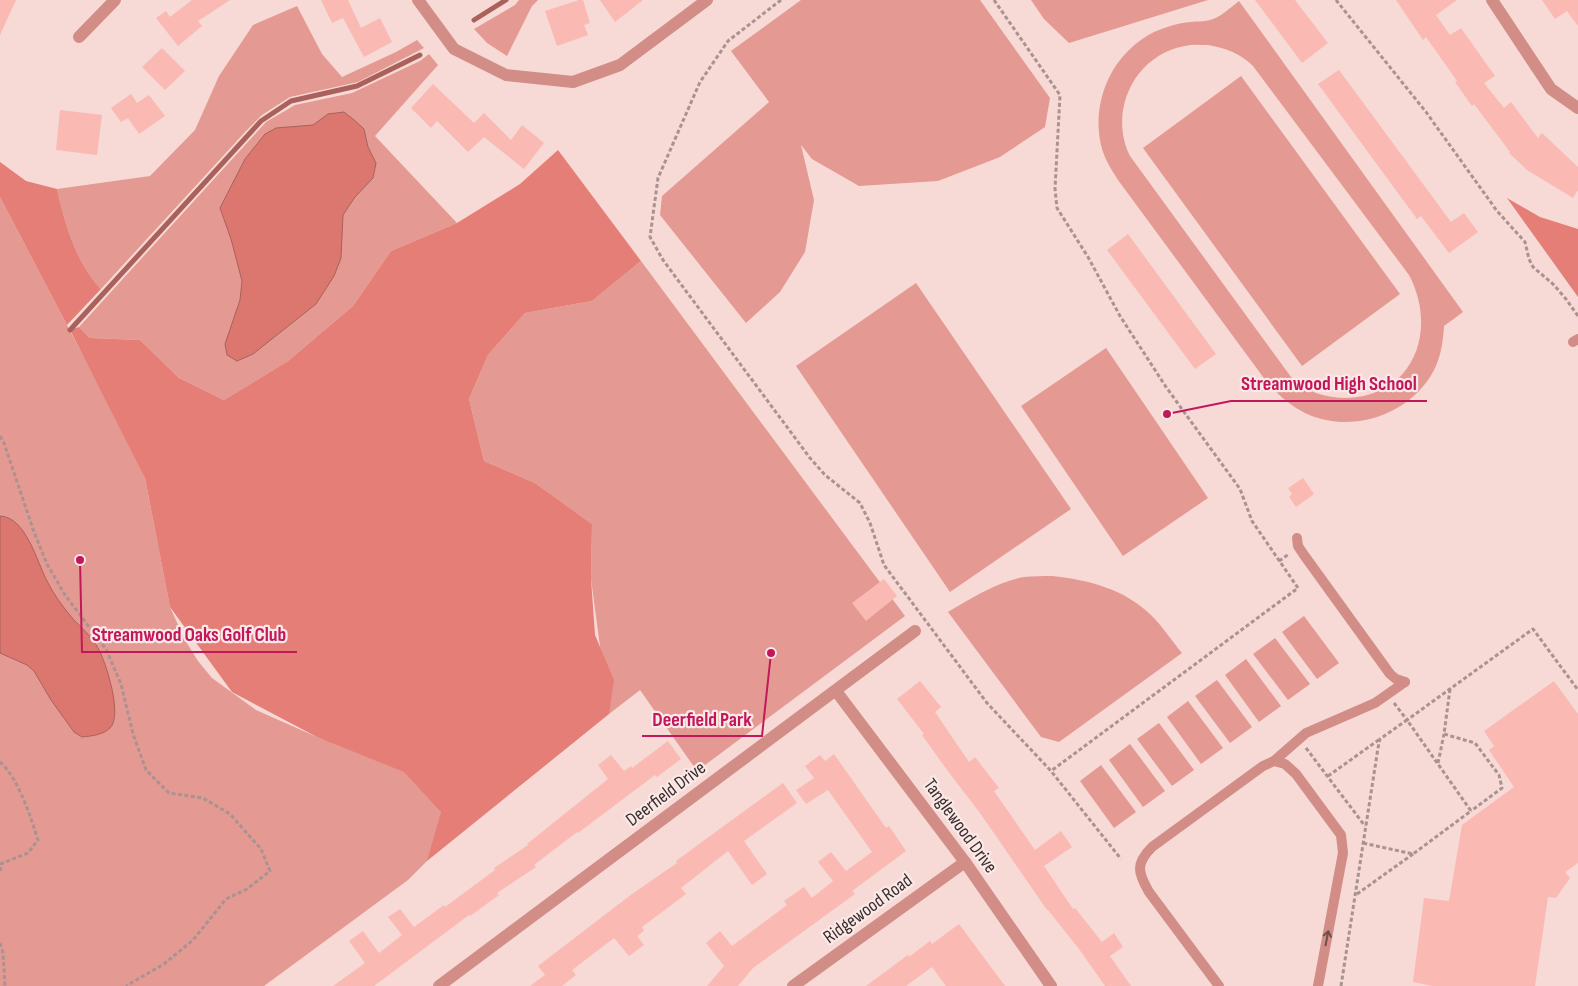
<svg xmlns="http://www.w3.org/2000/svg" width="1578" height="986" viewBox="0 0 1578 986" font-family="'Sofia Sans Condensed',sans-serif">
  <rect width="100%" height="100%" fill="#f7d9d5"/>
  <g fill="#e49a92" fill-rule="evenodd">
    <polygon points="519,0 538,0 532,6 507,56 487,43 474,29 515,5"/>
    <polygon points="801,0 980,0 1050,98 1045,127 1000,157 938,181 859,186 812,159 801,145 814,200 805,252 780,292 746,323 660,215 662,196 769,102 731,51"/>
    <polygon points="1031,0 1208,0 1069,43 1044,19"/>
    <path d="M 1239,1 L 1463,312 L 1444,326 C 1443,344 1440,362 1430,377 C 1404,417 1349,434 1305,413 C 1291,406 1280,396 1269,385 L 1118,180 C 1111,169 1104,158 1101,145 C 1091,101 1112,53 1154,32 C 1166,27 1178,23 1191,22 C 1197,21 1204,22 1210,20 C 1220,18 1231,7 1239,1 ZM 1208,45 C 1225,48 1240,53 1253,66 L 1409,275 C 1438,330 1414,396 1347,398 C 1325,398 1307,392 1291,377 L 1130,156 C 1108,112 1134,55 1185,46 C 1192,44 1200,45 1208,45 Z"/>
    <path d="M 297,6 L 322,54 L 342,77 L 396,52 L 417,40 L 424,48 L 358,82 L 290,97 L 262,115 L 246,131 L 101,289 C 76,263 65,224 57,189 L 150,176 L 195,130 L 219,76 L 253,25 Z"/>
    <polygon points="429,54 438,65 375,136 457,223 391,251 353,306 288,361 224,400 179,378 140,340 90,338 79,327 266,122 295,105 352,93 420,61"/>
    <polygon points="1241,76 1400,294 1302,366 1143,148"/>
    <polygon points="0,197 134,453 145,478 170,607 185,640 198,661 212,678 256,710 317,737 385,760 423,783 441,812 438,846 427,861 408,880 264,986 0,986"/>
    <polygon points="641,261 905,616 697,771 640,690 609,714 591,579 592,524 535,483 484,461 469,399 488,355 525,313 592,301"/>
    <polygon points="916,283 1071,509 950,592 796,366"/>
    <polygon points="1106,348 1208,498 1123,556 1021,406"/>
    <path d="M 1052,576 C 1089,580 1125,589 1152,616 C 1163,627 1172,641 1182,653 L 1059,742 L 1041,737 L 948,612 C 972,598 997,582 1024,577 C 1033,576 1043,576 1052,576 Z"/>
    <polygon points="1304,616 1339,663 1317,679 1282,632"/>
    <polygon points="1275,638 1310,684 1288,700 1253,654"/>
    <polygon points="1246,659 1281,706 1259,722 1225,675"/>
    <polygon points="1217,680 1252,727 1230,743 1195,696"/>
    <polygon points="1188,701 1223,748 1201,764 1167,717"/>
    <polygon points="1159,723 1194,770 1172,786 1137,739"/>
    <polygon points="1130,744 1165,791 1143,807 1109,760"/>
    <polygon points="1101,765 1136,812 1114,828 1080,781"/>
  </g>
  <g fill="#e47e77">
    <polygon points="558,150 641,261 592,301 525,313 488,355 469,399 484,461 535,483 592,524 591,579 595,635 614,680 609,714 427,861 441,812 404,772 317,737 232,692 170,607 145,478 70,330 79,327 90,338 140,340 179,378 224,400 288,361 353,306 391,251 457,223 520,184"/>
    <path d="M 0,162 L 26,181 L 57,189 C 65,224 76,263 101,289 L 67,325 L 0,197 Z"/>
    <polygon points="1507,198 1540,217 1578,229 1578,297"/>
  </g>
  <g fill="#db776f" stroke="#aa615b">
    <polygon points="344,112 353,119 364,129 368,147 376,163 373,178 355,197 343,215 341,258 334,276 316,304 253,354 237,361 227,355 225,344 240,300 242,281 231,239 220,208 245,159 265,134 276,128 313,125 328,114"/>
    <path d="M 0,516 C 26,517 37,562 47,581 C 54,595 63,607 73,619 C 82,628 92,637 98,648 C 106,662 123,716 110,728 C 103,735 91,736 82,737 L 74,732 L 51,700 L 34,671 L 27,665 L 0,653 Z"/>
  </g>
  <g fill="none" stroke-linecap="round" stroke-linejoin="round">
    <g stroke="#aa615b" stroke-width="5">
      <polyline points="474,20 506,0"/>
      <polyline points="70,330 261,121 291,101 357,86 420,55"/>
    </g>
  </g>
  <g fill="#fabab3">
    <polygon points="0,0 16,0 0,35"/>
    <polygon points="192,0 230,0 198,21 202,26 178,46 156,18 166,11 170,17"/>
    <polygon points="321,0 348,0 361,28 380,18 392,42 364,57 343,18 332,23"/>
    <polygon points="579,0 583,0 590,23 584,25 588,35 557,46 545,11"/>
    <polygon points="600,0 643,0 615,22"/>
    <polygon points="1255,0 1295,0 1328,43 1302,63"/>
    <polygon points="1396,0 1457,0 1436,15 1450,35 1461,28 1495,76 1484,83 1504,108 1511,102 1538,138 1542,133 1578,167 1578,190 1573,198 1527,170 1509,153 1510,152 1474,104 1472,106 1455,82 1457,81 1426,37 1423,40"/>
    <polygon points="1542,0 1578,0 1578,26 1567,11 1555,19"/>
    <polygon points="162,48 185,71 165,90 142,67"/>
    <polygon points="1339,70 1451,222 1464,213 1478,232 1449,253 1421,216 1417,219 1318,84"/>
    <polygon points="433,84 474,123 484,113 511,140 522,125 544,143 524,169 484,137 468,152 437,121 431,128 411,108"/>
    <polygon points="131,94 137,103 149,95 165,116 139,134 128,118 121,122 111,108"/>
    <polygon points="60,110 102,115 97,155 56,150"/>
    <polygon points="1128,234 1216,354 1195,369 1107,250"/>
    <polygon points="1303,478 1314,494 1296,507 1289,497 1292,494 1288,488"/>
    <polygon points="884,579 897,596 866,621 852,603"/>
    <polygon points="920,681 941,707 935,712 969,762 975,757 999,788 994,791 1035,850 1061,831 1072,847 1044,866 1073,909 1075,908 1102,942 1114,933 1123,947 1110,956 1131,986 1105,986 1079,949 1048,910 1047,910 980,813 947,770 922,735 924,734 897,699"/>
    <polygon points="1554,681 1578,714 1578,863 1565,872 1570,878 1556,898 1548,897 1535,986 1432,986 1413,982 1424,898 1449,901 1462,825 1514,787 1489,750 1494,746 1484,731"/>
    <polygon points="668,741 681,759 657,777 655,775 578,833 577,832 534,865 536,867 497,893 499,895 470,916 469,915 374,986 333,986 365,963 349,941 363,931 379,953 402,935 388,917 400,909 414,927 444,905 445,907 495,870 494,868 528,845 527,844 608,779 598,765 611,755 624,771 631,766 632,768"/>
    <polygon points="834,754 886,828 889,826 906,851 852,891 855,894 753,968 738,986 707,986 724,966 706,943 720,931 732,946 787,905 784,901 804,887 812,898 833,881 818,862 831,852 846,871 872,852 828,790 806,804 796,790 814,778 805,766 820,755 825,761"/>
    <polygon points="783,783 797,803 744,841 767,874 752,885 728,851 681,888 686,894 642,927 644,931 637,936 644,945 629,956 614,938 572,970 576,975 562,986 530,986 545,975 538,966 632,894 677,863 676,861 710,836"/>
    <polygon points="959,924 1005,986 946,986 932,967 906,986 866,986 908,955 909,957 930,941 932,944"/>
  </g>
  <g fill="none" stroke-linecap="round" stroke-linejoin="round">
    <g stroke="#a99290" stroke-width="3" stroke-dasharray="4 2.5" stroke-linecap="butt">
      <polyline points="781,0 728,41 700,82 658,178 650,237 663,260 810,458 825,475 860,503 870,523 884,565 987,703 1051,771 1121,859"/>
      <polyline points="994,0 1060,95 1055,189 1057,208 1088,257 1120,316 1166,387 1240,489 1252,521 1298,588 1051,771"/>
      <polyline points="1336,0 1426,112 1497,211 1525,242 1529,259 1533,267 1553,284 1566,299 1578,316"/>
      <polyline points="0,436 4,443 34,532 47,564 65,595 106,649 121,684 133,734 146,770 169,793 203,798 230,814 261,849 270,871 247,889 226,899 193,940 164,964 126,986"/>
      <polyline points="1279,561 1289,554"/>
      <polyline points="1450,689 1444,734 1475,743 1499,775 1502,788 1471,811"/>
      <polyline points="1394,703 1407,720 1533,629 1578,690"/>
      <polyline points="1306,748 1365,826"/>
      <path d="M 0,762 C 18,777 31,818 38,840 L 28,853 L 0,864"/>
      <polyline points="1438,763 1444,734"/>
      <polyline points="1328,776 1380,739"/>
      <polyline points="0,871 2,864"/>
      <polyline points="1357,894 1413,854"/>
      <polyline points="0,943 3,953 5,986"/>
      <polyline points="1341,986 1378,748 1380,739 1407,720 1471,811 1413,854 1363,843"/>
    </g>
    <g stroke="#d18d86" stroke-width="10">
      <polyline points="1573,342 1578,339"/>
      <polyline points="1297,538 1298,546 1304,555 1390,674 1396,679 1405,682"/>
      <polyline points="1274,761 1306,733 1375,703 1405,682"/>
      <path d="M 1219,986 L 1149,892 C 1138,873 1135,864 1152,847 L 1263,766 L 1274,761 L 1285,764 L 1296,774 L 1341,835 L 1343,853 L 1318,986"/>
    </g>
    <g stroke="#d18d86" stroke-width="12">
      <polyline points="418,0 454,49 506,75 573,82 620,65 707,0"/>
      <polyline points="1492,0 1551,89 1578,108"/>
      <polyline points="79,37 115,0"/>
      <polyline points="836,691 965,862 1051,986"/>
      <polyline points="439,986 915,631"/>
      <polyline points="793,986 965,862"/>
    </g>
  </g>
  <defs><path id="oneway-shaft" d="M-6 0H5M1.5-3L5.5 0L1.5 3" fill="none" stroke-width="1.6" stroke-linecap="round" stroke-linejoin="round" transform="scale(1.25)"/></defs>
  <use stroke="#6e4f4c" href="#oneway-shaft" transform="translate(1327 938) rotate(-79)"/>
  <g text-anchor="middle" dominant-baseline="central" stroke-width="4.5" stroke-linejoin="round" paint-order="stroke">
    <g font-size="19" fill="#392e2d" stroke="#fbe9e7">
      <text transform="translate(666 794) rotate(-37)">Deerfield Drive</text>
      <text transform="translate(960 826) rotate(54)">Tanglewood Drive</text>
      <text transform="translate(868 909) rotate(-36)">Ridgewood Road</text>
    </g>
  </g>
  <path fill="none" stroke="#c2185b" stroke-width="2" d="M1167 414L1231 401H1427M80 560L82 652H297M771 653L762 736H642"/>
  <g fill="#c2185b" stroke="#fbe9e7" stroke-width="2">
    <circle cx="1167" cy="414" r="5"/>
    <circle cx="80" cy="560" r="5"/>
    <circle cx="771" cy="653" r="5"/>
  </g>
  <g font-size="20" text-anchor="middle" font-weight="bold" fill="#c2185b" stroke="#fbe9e7" stroke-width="4.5" stroke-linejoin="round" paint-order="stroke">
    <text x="1329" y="390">Streamwood High School</text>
    <text x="189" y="641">Streamwood Oaks Golf Club</text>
    <text x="702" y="726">Deerfield Park</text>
  </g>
</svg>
